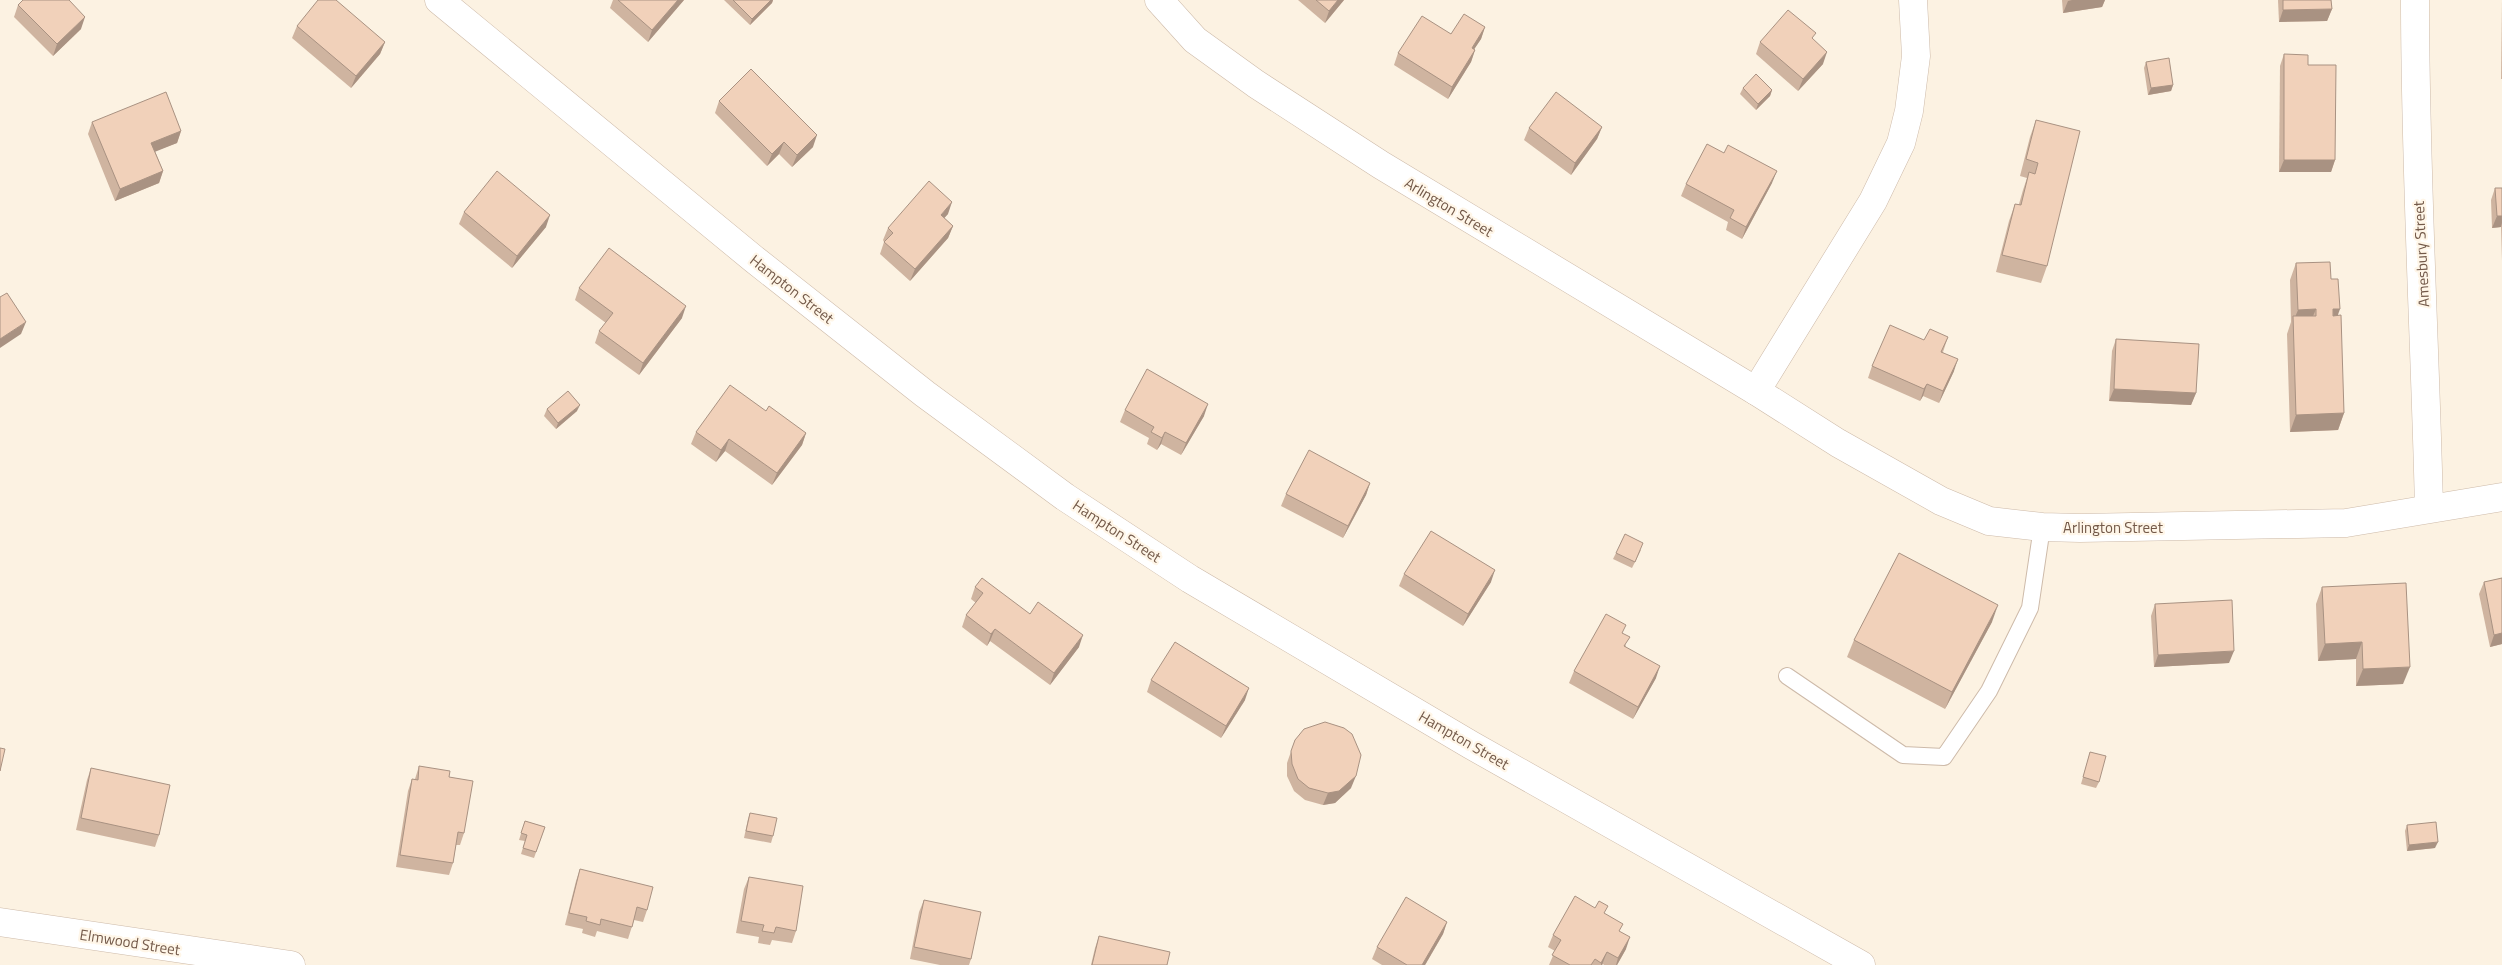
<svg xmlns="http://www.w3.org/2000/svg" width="2502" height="965" viewBox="0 0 2502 965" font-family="'Titillium Web',sans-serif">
  <rect width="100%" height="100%" fill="#fcf2e2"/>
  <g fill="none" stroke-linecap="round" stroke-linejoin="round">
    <g stroke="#cdbaa9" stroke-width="18">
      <polyline id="service" points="1787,676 1903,755 1944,757 1989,691 2030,608 2042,527"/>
    </g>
    <g stroke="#cdbaa9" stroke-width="29">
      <g id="minor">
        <polyline points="439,0 755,260 925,394 1065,497 1190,579 1471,745 1861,965"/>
        <polyline points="1159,0 1195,40 1256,84 1381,165 1756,391 1838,443 1941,501 1989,521 2042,527 2080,528 2346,523 2502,497"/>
        <path d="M 2415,0 C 2415,170 2425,339 2429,508"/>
        <polyline points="1756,391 1873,201 1901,143 1909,111 1916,56 1913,0"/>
        <polyline points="0,922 291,965"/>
      </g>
    </g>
    <use href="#service" stroke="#fff" stroke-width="16"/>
    <use href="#minor" stroke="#fff" stroke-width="28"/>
  </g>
  <g fill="#cfb4a0">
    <polygon points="613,0 684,0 648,42 610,8"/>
    <polygon points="724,0 773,0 772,3 750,25"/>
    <polygon points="1298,0 1344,0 1325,23"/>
    <polygon points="2062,0 2105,0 2102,7 2063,13"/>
    <polygon points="2278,0 2331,0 2332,9 2327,21 2279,22"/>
    <polygon points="2502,0 2502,79 2501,79"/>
    <polygon points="18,5 81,29 53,56 14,17"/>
    <polygon points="297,26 385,42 380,54 351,88 292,38"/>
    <polygon points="1485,27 1481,39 1474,49 1475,50 1471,62 1448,99 1394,65 1398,53 1451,34"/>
    <polygon points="1760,42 1823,64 1798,91 1756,54"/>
    <polygon points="2284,54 2308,65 2335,160 2331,172 2279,172 2280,66"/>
    <polygon points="2146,62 2173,85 2171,91 2148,95 2144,68"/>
    <polygon points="1743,88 1772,90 1770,96 1756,110 1740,94"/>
    <polygon points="719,101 813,147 792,167 779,154 767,166 715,113"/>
    <polygon points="2036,120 2047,266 2041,283 1996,272 2009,221 2015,204 2019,204 2023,190 2027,178 2020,176 2030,137"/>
    <polygon points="92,122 181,131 177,143 155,151 163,171 159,183 115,201 88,134"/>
    <polygon points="1602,127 1597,139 1571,175 1524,140 1529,128"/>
    <polygon points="1772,183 1742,239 1726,230 1728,222 1681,196 1686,184"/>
    <polygon points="2495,188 2502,188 2502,261 2501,227 2492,228 2491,200"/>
    <polygon points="464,212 546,227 512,268 459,224"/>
    <polygon points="948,214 944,218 953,226 948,238 910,281 880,254 884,242 883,240 888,228"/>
    <polygon points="2296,263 2331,279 2338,315 2344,413 2338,430 2290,432 2287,334 2291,322 2290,280"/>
    <polygon points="579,288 682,318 639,375 595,343 599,331 606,323 575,300"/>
    <polygon points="1948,337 1943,352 1954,371 1939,403 1923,396 1920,401 1868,378 1872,366 1924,340"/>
    <polygon points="2116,339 2196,393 2191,405 2109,401 2112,351"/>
    <polygon points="547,409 577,411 556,429 544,416"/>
    <polygon points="1125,410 1204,416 1181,455 1161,444 1157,450 1147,444 1149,438 1120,422"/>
    <polygon points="766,411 806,433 802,445 772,485 725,451 716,462 691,444 696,432"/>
    <polygon points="1370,483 1366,495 1343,538 1281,506 1286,494"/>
    <polygon points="1641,550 1632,568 1613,559 1616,553"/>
    <polygon points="1404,574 1491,582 1463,626 1399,586"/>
    <polygon points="2502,578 2502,644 2490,647 2479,594 2484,582"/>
    <polygon points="975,587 1030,614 1079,647 1050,685 990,641 987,646 962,627 966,615 976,603 971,599"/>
    <polygon points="2322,587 2403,684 2356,686 2356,659 2318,661 2316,604"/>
    <polygon points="2155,604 2229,663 2154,667 2151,616"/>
    <polygon points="1992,622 1945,709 1847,657 1854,640"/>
    <polygon points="1623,633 1626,647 1656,678 1633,719 1569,683 1574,671"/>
    <polygon points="1151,680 1245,700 1221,738 1147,692"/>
    <polygon points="1295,740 1351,788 1335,803 1323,805 1305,800 1294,791 1287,776 1287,763"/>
    <polygon points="2090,752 2099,782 2096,788 2081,784"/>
    <polygon points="419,766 449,777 464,833 460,845 456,845 453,863 449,875 396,867 408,791 412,779 415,779"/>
    <polygon points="91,768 159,835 155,847 76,830 87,780"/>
    <polygon points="750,813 773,836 771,843 744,838 748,819"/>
    <polygon points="525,821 545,827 534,858 521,854 525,841 519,840"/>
    <polygon points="2407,825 2435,848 2407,851 2405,831"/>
    <polygon points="580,869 647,910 643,922 634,920 628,939 597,931 595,937 582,933 583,929 565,925 576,881"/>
    <polygon points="749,877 796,931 792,943 772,940 770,945 758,943 759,937 736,933 744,889"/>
    <polygon points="924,900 971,959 969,965 940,965 910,959 919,912"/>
    <polygon points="1595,908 1605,914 1620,932 1626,949 1617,965 1604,965 1603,964 1602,965 1549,965 1555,951 1548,947 1553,935"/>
    <polygon points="1447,922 1443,934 1425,965 1382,965 1372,959 1377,947"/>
    <polygon points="1099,936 1167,965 1091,965 1095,948"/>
  </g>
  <g fill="#a99282">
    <polygon points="678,0 684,0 648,42 652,30"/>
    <polygon points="771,0 773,0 772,3 750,25 752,19"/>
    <polygon points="1338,0 1344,0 1325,23 1329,11"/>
    <polygon points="2072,0 2105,0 2102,7 2063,13 2068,1"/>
    <polygon points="2332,9 2327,21 2279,22 2283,10"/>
    <polygon points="85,17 81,29 53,56 57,44"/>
    <polygon points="1485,27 1481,39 1467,60 1472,48"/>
    <polygon points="385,42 380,54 351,88 356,76"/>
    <polygon points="1475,50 1471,62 1448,99 1452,87"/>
    <polygon points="1827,52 1823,64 1798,91 1803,79"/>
    <polygon points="2173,85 2171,91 2148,95 2151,88"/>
    <polygon points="1772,90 1770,96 1756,110 1758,104"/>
    <polygon points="1602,127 1597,139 1571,175 1575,163"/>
    <polygon points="181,131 177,143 147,155 151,143"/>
    <polygon points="817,135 813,147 792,167 797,155"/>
    <polygon points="784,142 779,154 767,166 772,154"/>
    <polygon points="2284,160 2335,160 2331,172 2279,172"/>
    <polygon points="163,171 159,183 115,201 120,189"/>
    <polygon points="1777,171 1772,183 1742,239 1746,227"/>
    <polygon points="952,202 948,214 936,227 941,215"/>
    <polygon points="550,215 546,227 512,268 517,256"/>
    <polygon points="2497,216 2502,216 2502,223 2501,227 2492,228"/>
    <polygon points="953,226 948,238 910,281 915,269"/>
    <polygon points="686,306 682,318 639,375 643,363"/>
    <polygon points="2316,309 2309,326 2293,322 2298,310"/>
    <polygon points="2333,309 2340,309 2334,326"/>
    <polygon points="26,322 21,334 0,348 0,339"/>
    <polygon points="1958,359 1954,371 1939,403 1943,391"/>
    <polygon points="1927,384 1923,396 1920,401 1924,389"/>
    <polygon points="2114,389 2196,393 2191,405 2109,401"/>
    <polygon points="1208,404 1204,416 1181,455 1186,443"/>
    <polygon points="580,405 577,411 556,429 558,423"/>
    <polygon points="2344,413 2338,430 2290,432 2296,415"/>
    <polygon points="1165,432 1161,444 1157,450 1162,438"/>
    <polygon points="806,433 802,445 772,485 777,473"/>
    <polygon points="729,439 725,451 716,462 721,450"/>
    <polygon points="1370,483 1366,495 1343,538 1348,526"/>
    <polygon points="1495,570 1491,582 1463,626 1468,614"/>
    <polygon points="1998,605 1992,622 1945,709 1952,692"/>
    <polygon points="995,629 990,641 987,646 991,634"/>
    <polygon points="2502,633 2502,644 2490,647 2494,635"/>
    <polygon points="1083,635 1079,647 1050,685 1054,673"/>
    <polygon points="2362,642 2356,659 2318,661 2325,644"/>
    <polygon points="2234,651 2229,663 2154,667 2158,655"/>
    <polygon points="1660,666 1656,678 1633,719 1638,707"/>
    <polygon points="2410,667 2403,684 2356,686 2363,669"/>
    <polygon points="1249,688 1245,700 1221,738 1226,726"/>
    <polygon points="1356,776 1351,788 1335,803 1323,805 1328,793"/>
    <polygon points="2438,842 2435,848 2407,851 2409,845"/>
    <polygon points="1447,922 1443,934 1425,965 1422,965"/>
    <polygon points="1630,937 1626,949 1617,965 1616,965 1618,958"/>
    <polygon points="1607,952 1602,965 1601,965 1601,963"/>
  </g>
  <g fill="#f1d1ba" stroke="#a99282">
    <polygon points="23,0 69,0 85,17 57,44 18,5"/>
    <polygon points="318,0 336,0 385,42 356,76 297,26"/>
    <polygon points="618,0 678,0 652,30"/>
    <polygon points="733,0 771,0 752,19"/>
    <polygon points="1316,0 1338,0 1329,11"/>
    <polygon points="2283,0 2331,0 2332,9 2283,10"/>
    <polygon points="1788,10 1816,33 1812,38 1827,52 1803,79 1760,42"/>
    <polygon points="1464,14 1485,27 1472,48 1475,50 1452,87 1398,53 1422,16 1451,34"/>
    <polygon points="2284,54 2308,55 2308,65 2336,65 2335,160 2284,160"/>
    <polygon points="2169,58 2173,85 2151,88 2146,62"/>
    <polygon points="751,69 817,135 797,155 784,142 772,154 719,101"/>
    <polygon points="1756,74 1772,90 1758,104 1743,88"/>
    <polygon points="166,92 181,131 151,143 163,171 120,189 92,122"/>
    <polygon points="1556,92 1602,127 1575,163 1529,128"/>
    <polygon points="2036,120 2080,131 2047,266 2002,255 2015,204 2021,205 2029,172 2035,174 2038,163 2026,159"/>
    <polygon points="1707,144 1724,153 1728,145 1777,171 1746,227 1730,218 1734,210 1686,184"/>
    <polygon points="497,171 550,215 517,256 464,212"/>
    <polygon points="929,181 952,202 941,215 953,226 915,269 884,242 893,233 888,228"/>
    <polygon points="2495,188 2502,188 2502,216 2497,216"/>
    <polygon points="609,248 686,306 643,363 599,331 613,313 579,288"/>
    <polygon points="2330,262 2331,279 2338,279 2340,309 2333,309 2333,316 2341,315 2344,413 2296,415 2293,316 2316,316 2316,309 2298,310 2296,263"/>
    <polygon points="7,293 26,322 0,339 0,297"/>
    <polygon points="1890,325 1924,340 1930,329 1948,337 1941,352 1958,359 1943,391 1927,384 1924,389 1872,366"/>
    <polygon points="2116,339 2199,344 2196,393 2114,389"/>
    <polygon points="1147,369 1208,404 1186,443 1165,432 1162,438 1151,432 1154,427 1125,410"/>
    <polygon points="730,385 766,411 769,406 806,433 777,473 729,439 721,450 696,432"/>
    <polygon points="568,391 580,405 558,423 547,409"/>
    <polygon points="1309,450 1370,483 1348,526 1286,494"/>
    <polygon points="1431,531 1495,570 1468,614 1404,574"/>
    <polygon points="1625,534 1643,543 1635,562 1616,553"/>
    <polygon points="1899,553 1998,605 1952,692 1854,640"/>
    <polygon points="982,578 1030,614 1038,602 1083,635 1054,673 995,629 991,634 966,615 983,593 975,587"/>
    <polygon points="2502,578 2502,633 2494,635 2484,582"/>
    <polygon points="2406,583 2410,667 2363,669 2362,642 2325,644 2322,587"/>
    <polygon points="2232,600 2234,651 2158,655 2155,604"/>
    <polygon points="1606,614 1626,625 1622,633 1630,637 1624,646 1660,666 1638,707 1574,671"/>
    <polygon points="1175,642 1249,688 1226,726 1151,680"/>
    <polygon points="1325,722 1344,728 1352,734 1361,755 1356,776 1339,791 1328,793 1309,788 1298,779 1292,764 1291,751 1295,740 1304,729"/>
    <polygon points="0,748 5,749 0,771"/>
    <polygon points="2090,752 2106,756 2099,782 2083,777"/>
    <polygon points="419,766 450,771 449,777 473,781 464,833 458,832 453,863 400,855 412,779 418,780"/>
    <polygon points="91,768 170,785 159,835 81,818"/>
    <polygon points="750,813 777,818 773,836 746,831"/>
    <polygon points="525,821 545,827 536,852 523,848 527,835 521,833"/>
    <polygon points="2436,822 2438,842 2409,845 2407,825"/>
    <polygon points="580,869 653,887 647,910 637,907 632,927 601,919 600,925 586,921 587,917 569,913"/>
    <polygon points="749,877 803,886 796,931 776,927 774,933 762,931 764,925 741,921"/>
    <polygon points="1575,896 1595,908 1599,901 1608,906 1604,913 1623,924 1619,931 1630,937 1618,958 1607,952 1601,963 1595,959 1591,965 1570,965 1552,955 1561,940 1553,935"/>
    <polygon points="1406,897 1447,922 1422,965 1407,965 1377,947"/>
    <polygon points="924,900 981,912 971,959 914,947"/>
    <polygon points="1099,936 1170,952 1167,965 1092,965"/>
  </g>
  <g text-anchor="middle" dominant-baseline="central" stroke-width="4.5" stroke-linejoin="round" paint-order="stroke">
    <g font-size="15" fill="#735949" stroke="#fff6e8">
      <text transform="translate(1449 207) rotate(31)">Arlington Street</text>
      <text transform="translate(2421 254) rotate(-93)">Amesbury Street</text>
      <text transform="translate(792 289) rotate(38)">Hampton Street</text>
      <text x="2113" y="527">Arlington Street</text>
      <text transform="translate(1117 531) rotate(33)">Hampton Street</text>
      <text transform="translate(1464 740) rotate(30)">Hampton Street</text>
      <text transform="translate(130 942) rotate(9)">Elmwood Street</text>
    </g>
  </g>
</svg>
